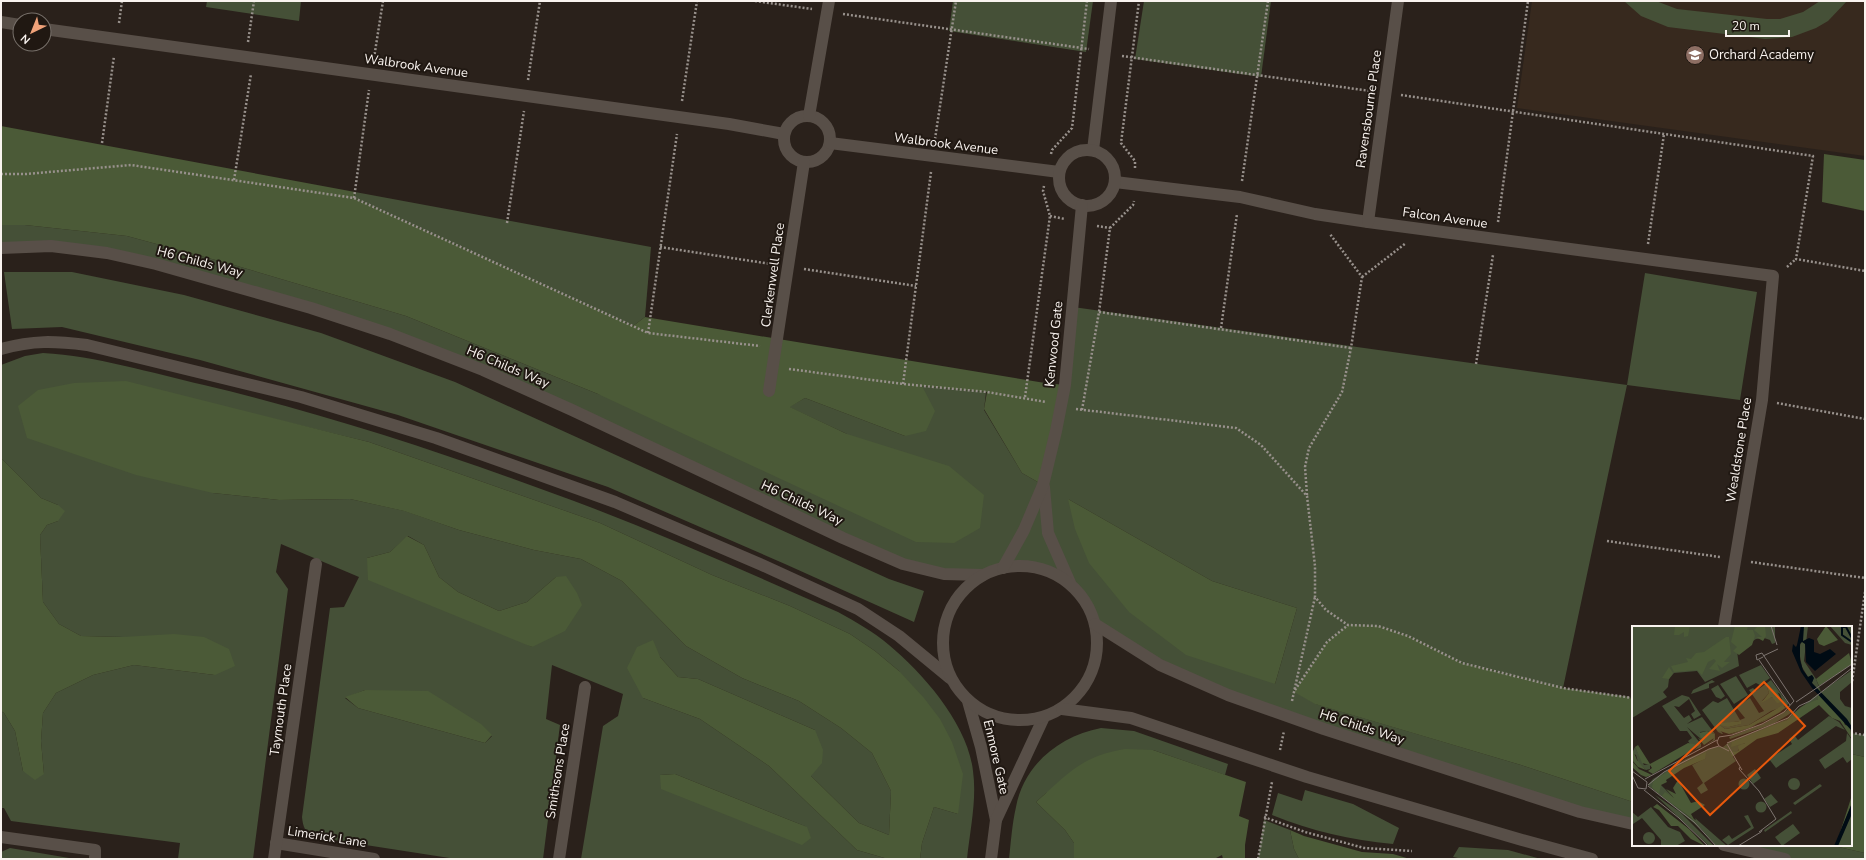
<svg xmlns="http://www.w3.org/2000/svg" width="1866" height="860" viewBox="0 0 1866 860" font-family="'Nunito Sans',sans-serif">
  <rect width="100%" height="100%" fill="#2a211b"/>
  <polygon fill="#37291e" points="1532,1 1865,1 1865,156 1517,108"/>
  <g fill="#455037" fill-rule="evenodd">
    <polygon points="207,1 301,1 299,21 206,7"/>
    <polygon points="953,1 1093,1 1086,52 949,31"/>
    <polygon points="1144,1 1271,1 1261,77 1135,59"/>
    <polygon points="1624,1 1656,1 1677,9 1767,19 1780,19 1803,12 1820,1 1847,1 1828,21 1816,28 1792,37 1765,39 1668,27 1641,16"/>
    <polygon points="355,192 651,247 645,317 633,326 354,198"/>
    <path d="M 1,225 L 25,225 L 127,236 L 234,265 L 406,316 L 598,394 L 847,434 L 789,407 L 805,398 L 905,436 L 921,386 L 986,392 L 984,410 L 1022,473 L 1043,485 L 1073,307 L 1627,385 L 1645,273 L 1757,292 L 1740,400 L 1627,385 L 1563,688 L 1462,663 L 1408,636 L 1378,626 L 1294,691 L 1316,704 L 1521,765 L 1633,802 L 1633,824 L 1228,695 L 1095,624 L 1086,602 L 1070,584 L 1049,571 L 1025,566 L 1003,568 L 983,575 L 903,564 L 390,334 L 107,253 L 1,248 ZM 1068,499 L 1212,581 L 1297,608 L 1275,684 Z"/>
    <polygon points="4,272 72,272 184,295 321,333 455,382 889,579 924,591 914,622 785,564 608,487 398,415 200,360 62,327 12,329"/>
    <path d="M 43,353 C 97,356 151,373 204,385 C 330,415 453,456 574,501 C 663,534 751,574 838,612 C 856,622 874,632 889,645 C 924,674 968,725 973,771 C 977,800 970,830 967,859 L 920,859 L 922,843 L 934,807 L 958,814 L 899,671 L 875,651 L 850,634 L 790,606 L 712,575 L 600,523 L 369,442 L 253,414 L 213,493 L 279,500 L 350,499 L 405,511 L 459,530 L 534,550 L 581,559 L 622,581 L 686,646 L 742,678 L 799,701 L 841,728 L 872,753 L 891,791 L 889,835 L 859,823 L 811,776 L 815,730 L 698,679 L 678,677 L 660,657 L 643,698 L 700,719 L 769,766 L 857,850 L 888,859 L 581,859 L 603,726 L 618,716 L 623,694 L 552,665 L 546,719 L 560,725 L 543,859 L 456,859 L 314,837 C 305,832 303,827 302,817 L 330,608 L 344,607 L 359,577 L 281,544 L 276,572 L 288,589 L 253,859 L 178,859 L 180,843 L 11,821 L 4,808 L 1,808 L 1,711 L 4,713 L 15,731 L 23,771 L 44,774 L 41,741 L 43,713 L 56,693 L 93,675 L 134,665 L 215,675 L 123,637 L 81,636 L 59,624 L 43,602 L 40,535 L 47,525 L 58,521 L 58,505 L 41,498 L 1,458 L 1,365 L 25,356 ZM 408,536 L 424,545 L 439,577 L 458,592 L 499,611 L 527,602 L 556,577 L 532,647 L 367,558 L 390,552 ZM 365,690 L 492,736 L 485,743 L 358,708 L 345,698 ZM 675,774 L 807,827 L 660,775 Z"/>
    <path d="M 1101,728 L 1134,731 L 1228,764 L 1225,775 L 1153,750 L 1046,793 L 1036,802 L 1065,830 L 1074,843 L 1074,859 L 1009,859 C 1011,842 1012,824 1016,807 C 1024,764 1060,736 1101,728 Z"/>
    <polygon points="1851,733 1865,735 1865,757 1851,754"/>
    <path d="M 1305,790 L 1353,804 L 1399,828 L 1393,844 C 1350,840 1312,831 1272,815 L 1278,793 L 1302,801 Z"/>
    <polygon points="1264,820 1290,830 1294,849 1299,859 1258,859"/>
    <polygon points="1724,845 1830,845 1865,853 1865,859 1785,859"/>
    <polygon points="1459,847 1508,850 1541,859 1463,859 1453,857"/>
    <polygon points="10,848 75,859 1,859 1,852"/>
  </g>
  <g fill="#4b5a37">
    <polygon points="1,126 355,192 354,198 633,326 645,317 1045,383 1065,385 1043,485 1022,473 984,409 987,392 922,386 935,411 926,431 905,436 805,398 790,407 847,434 949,466 984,495 980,528 954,543 916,542 598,394 406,316 234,265 127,236 25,225 1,225"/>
    <polygon points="1824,154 1865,160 1865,211 1822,202"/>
    <polygon points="126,381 369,442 600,523 712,575 790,606 850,634 875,651 899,671 924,698 940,719 952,742 963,774 958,814 934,807 922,843 920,859 888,859 857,850 769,766 700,719 643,698 627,668 637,647 653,640 660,657 678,677 698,679 815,730 823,750 822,763 811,776 859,823 889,835 891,791 872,753 841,728 799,701 742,678 686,646 622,581 581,559 534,550 459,530 404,511 350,499 279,500 213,493 136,475 27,438 18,406 38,390 74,383"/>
    <polygon points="1,458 41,498 58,505 65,511 58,521 47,525 40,535 43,602 59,624 81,636 123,637 174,634 204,637 229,649 235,666 215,675 134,665 93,675 56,693 43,713 41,741 44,774 35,780 23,771 15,731 4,713 1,711"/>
    <polygon points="1068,499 1212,581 1297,608 1275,684 1186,655 1129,612 1089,563 1075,529"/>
    <polygon points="407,536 424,545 439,577 458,592 499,611 527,602 556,577 566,576 577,593 582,605 565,631 532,647 368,580 367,558 390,552"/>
    <polygon points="1348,625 1378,626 1408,636 1462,663 1563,688 1630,697 1633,704 1633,802 1521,765 1315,704 1294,692 1327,642"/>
    <polygon points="365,690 428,691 481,724 492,735 485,743 358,708 345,697"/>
    <path d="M 1125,749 L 1153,750 L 1246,782 L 1239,816 L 1249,820 L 1245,845 L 1245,859 L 1223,859 L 1222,855 L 1214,859 L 1074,859 L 1074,843 L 1065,830 L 1036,802 C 1068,774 1081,756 1125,749 Z"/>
    <polygon points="1851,754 1865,757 1865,853 1830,845 1851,845"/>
    <polygon points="675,774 807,827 811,838 802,845 661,789 660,775"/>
    <polygon points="1290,830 1304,836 1362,852 1393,854 1410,859 1299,859 1294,849"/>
  </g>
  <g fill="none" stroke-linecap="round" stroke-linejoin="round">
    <g stroke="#98918c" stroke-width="2.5" stroke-dasharray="2 2" stroke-linecap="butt">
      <polyline points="755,1 812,9"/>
      <polyline points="843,14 1089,49"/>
      <polyline points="119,23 122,1"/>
      <polyline points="248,42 254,1"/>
      <polyline points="1122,56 1370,91"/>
      <polyline points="374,58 383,1"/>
      <polyline points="528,80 540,1"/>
      <polyline points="1401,95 1813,156 1796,259 1865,271"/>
      <polyline points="682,101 697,1"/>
      <polyline points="935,139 956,1"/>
      <polyline points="102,143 114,56"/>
      <polyline points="1051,154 1052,150 1072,128 1087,1"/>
      <polyline points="1135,168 1135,161 1121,143 1139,1"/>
      <polyline points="1,174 26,174 131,165 354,198 648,333 760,346"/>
      <polyline points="234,180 251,74"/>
      <polyline points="1242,181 1268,1"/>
      <polyline points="354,198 369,90"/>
      <polyline points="1050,216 1065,219"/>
      <polyline points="1498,222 1528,1"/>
      <polyline points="507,223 524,111"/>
      <polyline points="1097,226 1110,228"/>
      <polyline points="1648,244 1664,134"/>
      <polyline points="660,247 771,264"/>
      <polyline points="1787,267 1796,259"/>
      <polyline points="804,269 916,286"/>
      <polyline points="1362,277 1406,243"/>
      <polyline points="1099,312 1351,348"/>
      <polyline points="1221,328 1237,214"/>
      <polyline points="648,333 677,134"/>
      <polyline points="1476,364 1493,255"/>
      <polyline points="789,369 903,384 987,392 1046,402"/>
      <polyline points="903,384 931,172"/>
      <polyline points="1025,397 1050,216 1043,191 1044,186"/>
      <polyline points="1777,403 1865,419"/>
      <polyline points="1076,409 1236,428 1261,445 1307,496 1315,566 1315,597 1326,610 1348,625 1378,626 1408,636 1462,663 1563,688 1633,698"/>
      <polyline points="1082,410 1099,312 1110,228 1133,205 1134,201"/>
      <polyline points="1307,495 1305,467 1309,448 1342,392 1351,348 1362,277 1330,234"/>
      <polyline points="1607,541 1720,557"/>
      <polyline points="1751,562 1865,578"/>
      <polyline points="1851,689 1865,592"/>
      <polyline points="1295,690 1327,642 1348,625"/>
      <polyline points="1292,701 1315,597"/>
      <polyline points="1851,733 1865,735"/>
      <polyline points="1280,750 1284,731"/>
      <polyline points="1264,817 1305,832 1364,848 1412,851"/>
      <polyline points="1258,859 1272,782"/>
    </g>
    <g stroke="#584f48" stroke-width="12">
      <polyline points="1,22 20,25"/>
      <polyline points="44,29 729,124 784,134"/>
      <circle cx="807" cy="139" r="23"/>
      <polyline points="809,116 829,1"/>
      <polyline points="830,143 1059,172"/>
      <polyline points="1115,182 1240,197 1315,214 1368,222 1773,276 1762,400 1724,627"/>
      <polyline points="1368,222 1398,1"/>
      <polyline points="769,391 804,162"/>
      <polyline points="968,701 981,747 996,820"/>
      <polyline points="1,837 95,850 95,859"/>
      <polyline points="276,843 374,859"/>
      <polyline points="274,859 316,564"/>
      <polyline points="559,859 585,687"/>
      <polyline points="991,859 996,820 1044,717"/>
    </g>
    <g stroke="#584f48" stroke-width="12">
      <polyline points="1093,150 1111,1"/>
      <circle cx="1087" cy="178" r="28"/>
      <polyline points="1,248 51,246 107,253 156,264 311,308 390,334 483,370 572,410 843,538 903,564 944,574 983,575"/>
      <path d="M 1,349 C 34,340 54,341 87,345 L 301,397 L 436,438 L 615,502 L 762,565 L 858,609 L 899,636 L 950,678"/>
      <polyline points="1044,487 1048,533 1070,583"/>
      <circle cx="1020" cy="643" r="77"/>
      <polyline points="1003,568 1024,530 1043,485 1056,431 1065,385 1082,205"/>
      <polyline points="1095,624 1160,665 1228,695 1324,729 1580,812 1633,824"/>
      <polyline points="1062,709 1131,718 1307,777 1522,840 1592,859"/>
      <polyline points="1724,845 1785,859"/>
    </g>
  </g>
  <defs>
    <g id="school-disc" transform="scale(1)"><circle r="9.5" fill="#8d6e63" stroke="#201812"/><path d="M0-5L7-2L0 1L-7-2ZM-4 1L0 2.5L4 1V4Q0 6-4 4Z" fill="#fff"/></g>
  </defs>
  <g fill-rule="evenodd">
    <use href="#school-disc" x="1695" y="55"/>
  </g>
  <g text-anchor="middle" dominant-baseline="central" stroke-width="4" stroke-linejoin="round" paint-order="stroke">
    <g font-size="13" fill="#f9f3ef" stroke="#201812" text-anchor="start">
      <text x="1709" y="55">Orchard Academy</text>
    </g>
    <g font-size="13" fill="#f9f3ef" stroke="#201812">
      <text transform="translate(416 66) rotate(8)">Walbrook Avenue</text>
      <text transform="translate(1369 109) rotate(-82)">Ravensbourne Place</text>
      <text transform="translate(946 144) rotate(7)">Walbrook Avenue</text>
      <text transform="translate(1445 218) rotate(8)">Falcon Avenue</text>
      <text transform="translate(200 262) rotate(15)">H6 Childs Way</text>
      <text transform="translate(773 275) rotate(-82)">Clerkenwell Place</text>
      <text transform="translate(1054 344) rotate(-84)">Kenwood Gate</text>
      <text transform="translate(508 367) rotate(23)">H6 Childs Way</text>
      <text transform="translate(1739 450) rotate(-81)">Wealdstone Place</text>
      <text transform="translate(802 503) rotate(25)">H6 Childs Way</text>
      <text transform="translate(281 710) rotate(-82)">Taymouth Place</text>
      <text transform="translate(1362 727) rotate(18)">H6 Childs Way</text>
      <text transform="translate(996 757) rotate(77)">Enmore Gate</text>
      <text transform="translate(558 771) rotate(-81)">Smithsons Place</text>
      <text transform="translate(327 837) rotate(9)">Limerick Lane</text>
    </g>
  </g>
  <g transform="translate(1632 626)">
    <rect width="220" height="220" fill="#2a211b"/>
    <path d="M 0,0 L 143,0 L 143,17 L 140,18 L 138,14 L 132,12 L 124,13 L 105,25 L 107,40 L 73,56 L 65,45 L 42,47 L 37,53 L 36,61 L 31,66 L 35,71 L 0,92 ZM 172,0 L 176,0 L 172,35 L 184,53 L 189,66 L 220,44 L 220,56 L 208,66 L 208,73 L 213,80 L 220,82 L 220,101 L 180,57 L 180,49 L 176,51 L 170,41 L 167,25 ZM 198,0 L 220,0 L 220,19 L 213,17 ZM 129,39 L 138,52 L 128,59 L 124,57 L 115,62 L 107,49 ZM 104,50 L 116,69 L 102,78 L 88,58 ZM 80,54 L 83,56 L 77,58 L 77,62 L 59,68 L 61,64 ZM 139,54 L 156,77 L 155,81 L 120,101 L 101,108 L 90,108 L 86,106 L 70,84 L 81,75 L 86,77 L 95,72 L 108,94 L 113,92 L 104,81 L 118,72 L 127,87 L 132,85 L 117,64 L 121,62 L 124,65 ZM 135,61 L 148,68 L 151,76 L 140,71 L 130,75 L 137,67 ZM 153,80 L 148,86 L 133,95 L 99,108 L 91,108 L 85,99 L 107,95 L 108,98 L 97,101 L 95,99 L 88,99 L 93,103 L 117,99 L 139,85 ZM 86,59 L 93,70 L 89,73 L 84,71 L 79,63 ZM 186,68 L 186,73 L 155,94 L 109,118 L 113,116 L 104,127 L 97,125 L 104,135 L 72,157 L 76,164 L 69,168 L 65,162 L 71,157 L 60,139 L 74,132 L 26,151 L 29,159 L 42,172 L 40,172 L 41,178 L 59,192 L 64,194 L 63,192 L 95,220 L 84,220 L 69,203 L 16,159 L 21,153 L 54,133 L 82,121 L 91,121 L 100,114 L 153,94 ZM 50,69 L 57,71 L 69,89 L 62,93 L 59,88 L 63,85 L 57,73 L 47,81 L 42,80 L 52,92 L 57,89 L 60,94 L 55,98 L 70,91 L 83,108 L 83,114 L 74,119 L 81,114 L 82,108 L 75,105 L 68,106 L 70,114 L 55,101 L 69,118 L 69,121 L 62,124 L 68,119 L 58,118 L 56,115 L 60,112 L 55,105 L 48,105 L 30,80 ZM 157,83 L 160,86 L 156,89 L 141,98 L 98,113 L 97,111 L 133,97 ZM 197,90 L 207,96 L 213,104 L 204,100 L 144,142 L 137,133 L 160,118 L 157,113 L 162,109 L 166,114 ZM 215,107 L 220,114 L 220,133 L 215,137 L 211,131 L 193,143 L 187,134 L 214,115 ZM 3,121 L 12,139 L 18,138 L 18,143 L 14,144 L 6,136 L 4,129 L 0,127 ZM 123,143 L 129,152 L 121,158 L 115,149 ZM156 158a6 6 0 1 1 12 0a6 6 0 1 1-12 0ZM106.5 158a5.5 5.5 0 1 1 11 0a5.5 5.5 0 1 1-11 0ZM 188,158 L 190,160 L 163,179 L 161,177 ZM 139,168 L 146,176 L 138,181 L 132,173 ZM 23,169 L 48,186 L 82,220 L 77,220 ZM123.5 181a5.5 5.5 0 1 1 11 0a5.5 5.5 0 1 1-11 0ZM 19,181 L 36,201 L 48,206 L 53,215 L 44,220 L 29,220 L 29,214 L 10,192 L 1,198 L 0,186 L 6,191 ZM 159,185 L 160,187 L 133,206 L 132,204 ZM 220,186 L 220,220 L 206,220 L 206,217 ZM 116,189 L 122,202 L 96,219 L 90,214 L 97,209 L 100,213 L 119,201 L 112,190 ZM 161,198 L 168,207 L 150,220 L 143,211 ZM11 212a6 6 0 1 1 12 0a6 6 0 1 1-12 0Z" fill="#455037" fill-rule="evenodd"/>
    <path d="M 43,0 L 58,0 L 56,10 L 52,11 L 52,6 L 47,9 L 42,9 ZM 103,0 L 116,0 L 115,4 L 121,4 L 123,10 L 120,19 L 107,29 L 101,25 L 105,21 L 99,16 ZM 126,0 L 133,0 L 134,10 L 131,15 L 124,11 L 130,11 L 122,4 ZM 194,0 L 206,14 L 192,20 L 187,18 L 185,13 ZM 94,11 L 97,11 L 99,28 L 92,36 L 98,36 L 90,42 L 85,38 L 88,45 L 77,43 L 84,35 L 82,33 L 76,36 L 70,49 L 65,44 L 42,46 L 39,40 L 56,36 L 54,32 L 59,33 L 64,27 L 72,26 ZM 217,27 L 220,38 L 187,60 L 184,53 ZM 37,41 L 41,47 L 37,53 L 30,52 ZM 135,61 L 144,64 L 151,76 L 145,77 L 140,71 L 129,77 L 137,67 ZM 186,68 L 210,92 L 213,99 L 218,100 L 220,113 L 208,95 L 200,92 L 187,79 L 146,107 L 125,113 L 100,131 L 97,125 L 104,126 L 107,124 L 106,120 L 113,117 L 99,121 L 100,116 L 155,94 L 169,81 L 186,73 ZM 151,79 L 153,82 L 148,86 L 117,102 L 97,108 L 85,104 L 85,99 L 89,97 L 109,95 L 109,98 L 97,101 L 88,99 L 93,103 L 117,99 ZM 75,105 L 82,108 L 82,112 L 72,119 L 66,112 L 70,114 L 67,107 ZM 56,117 L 68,119 L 21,148 L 16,145 L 20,142 L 18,139 L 10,137 L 3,121 L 6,119 L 18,138 ZM 0,122 L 5,134 L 14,144 L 6,141 L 0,134 ZM 74,126 L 73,133 L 52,142 L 34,154 L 35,156 L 29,159 L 27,168 L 20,162 L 21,156 L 26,151 ZM 0,135 L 7,143 L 20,149 L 14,151 L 9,149 L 1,142 ZM 46,154 L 59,177 L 66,175 L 73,179 L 59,188 L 63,195 L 30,170 L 33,166 L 42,172 L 34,163 L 44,168 L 41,162 ZM 220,154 L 220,177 L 206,213 L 219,172 ZM 25,178 L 57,203 L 73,220 L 59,213 L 46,200 L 39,200 L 27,184 L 21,181 Z" fill="#4b5a37"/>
    <path d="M 169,0 L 172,0 L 171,15 L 177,12 L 182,14 L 182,26 L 188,28 L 198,23 L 204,28 L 183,45 L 174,36 L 173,18 L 170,16 L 168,18 L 168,34 L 171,44 L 176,51 L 180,49 L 182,52 L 180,57 L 215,93 L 220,101 L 220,105 L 180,62 L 169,46 L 160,25 L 161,18 L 164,21 L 165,19 ZM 220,177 L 219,190 L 206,220 L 202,220 Z" fill="#000b14"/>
    <path fill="none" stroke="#000b14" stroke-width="2" d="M 220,12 L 214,1 L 210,1 L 210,9 L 220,16"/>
    <path fill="none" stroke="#7d7570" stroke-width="1" d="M 139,0 L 145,19M 131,30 L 146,23M 131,31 L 125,34 L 124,29 L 130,27 L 162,75M 127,34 L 158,79M 164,76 L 220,38M 95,117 L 156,92 L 167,80 L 178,75 L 220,42M 95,118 L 110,144M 87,120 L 85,116 L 87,111 L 100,109 L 130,98 L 152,86 L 162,75M 108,141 L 107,143 L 127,165 L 144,193 L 127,206M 0,145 L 15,156 L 14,163 L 6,162 L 0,149M 13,153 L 85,114M 16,159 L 32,146 L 77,123 L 87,120 L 97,125M 16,160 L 62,196 L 84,220M 12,164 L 47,192 L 76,220M 106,220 L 129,206 L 130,204"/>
    <path fill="#e8590c" fill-opacity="0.15" stroke="#e8590c" stroke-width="2" d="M 132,56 L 173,100 L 78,189 L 37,145 Z"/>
    <rect width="220" height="220" fill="none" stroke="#f9f3ef" stroke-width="2"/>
  </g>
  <rect width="1866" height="860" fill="none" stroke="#f9f3ef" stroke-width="4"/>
  <g transform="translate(32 32) rotate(223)"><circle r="19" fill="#201812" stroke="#77706a"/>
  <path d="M0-3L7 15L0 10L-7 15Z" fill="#f0a279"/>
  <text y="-6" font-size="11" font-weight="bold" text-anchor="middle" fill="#f9f3ef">N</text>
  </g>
  <path d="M1726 30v6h63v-6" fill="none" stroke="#f9f3ef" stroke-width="2"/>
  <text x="1732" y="30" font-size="12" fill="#f9f3ef" stroke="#201812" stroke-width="3" paint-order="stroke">20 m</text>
</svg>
